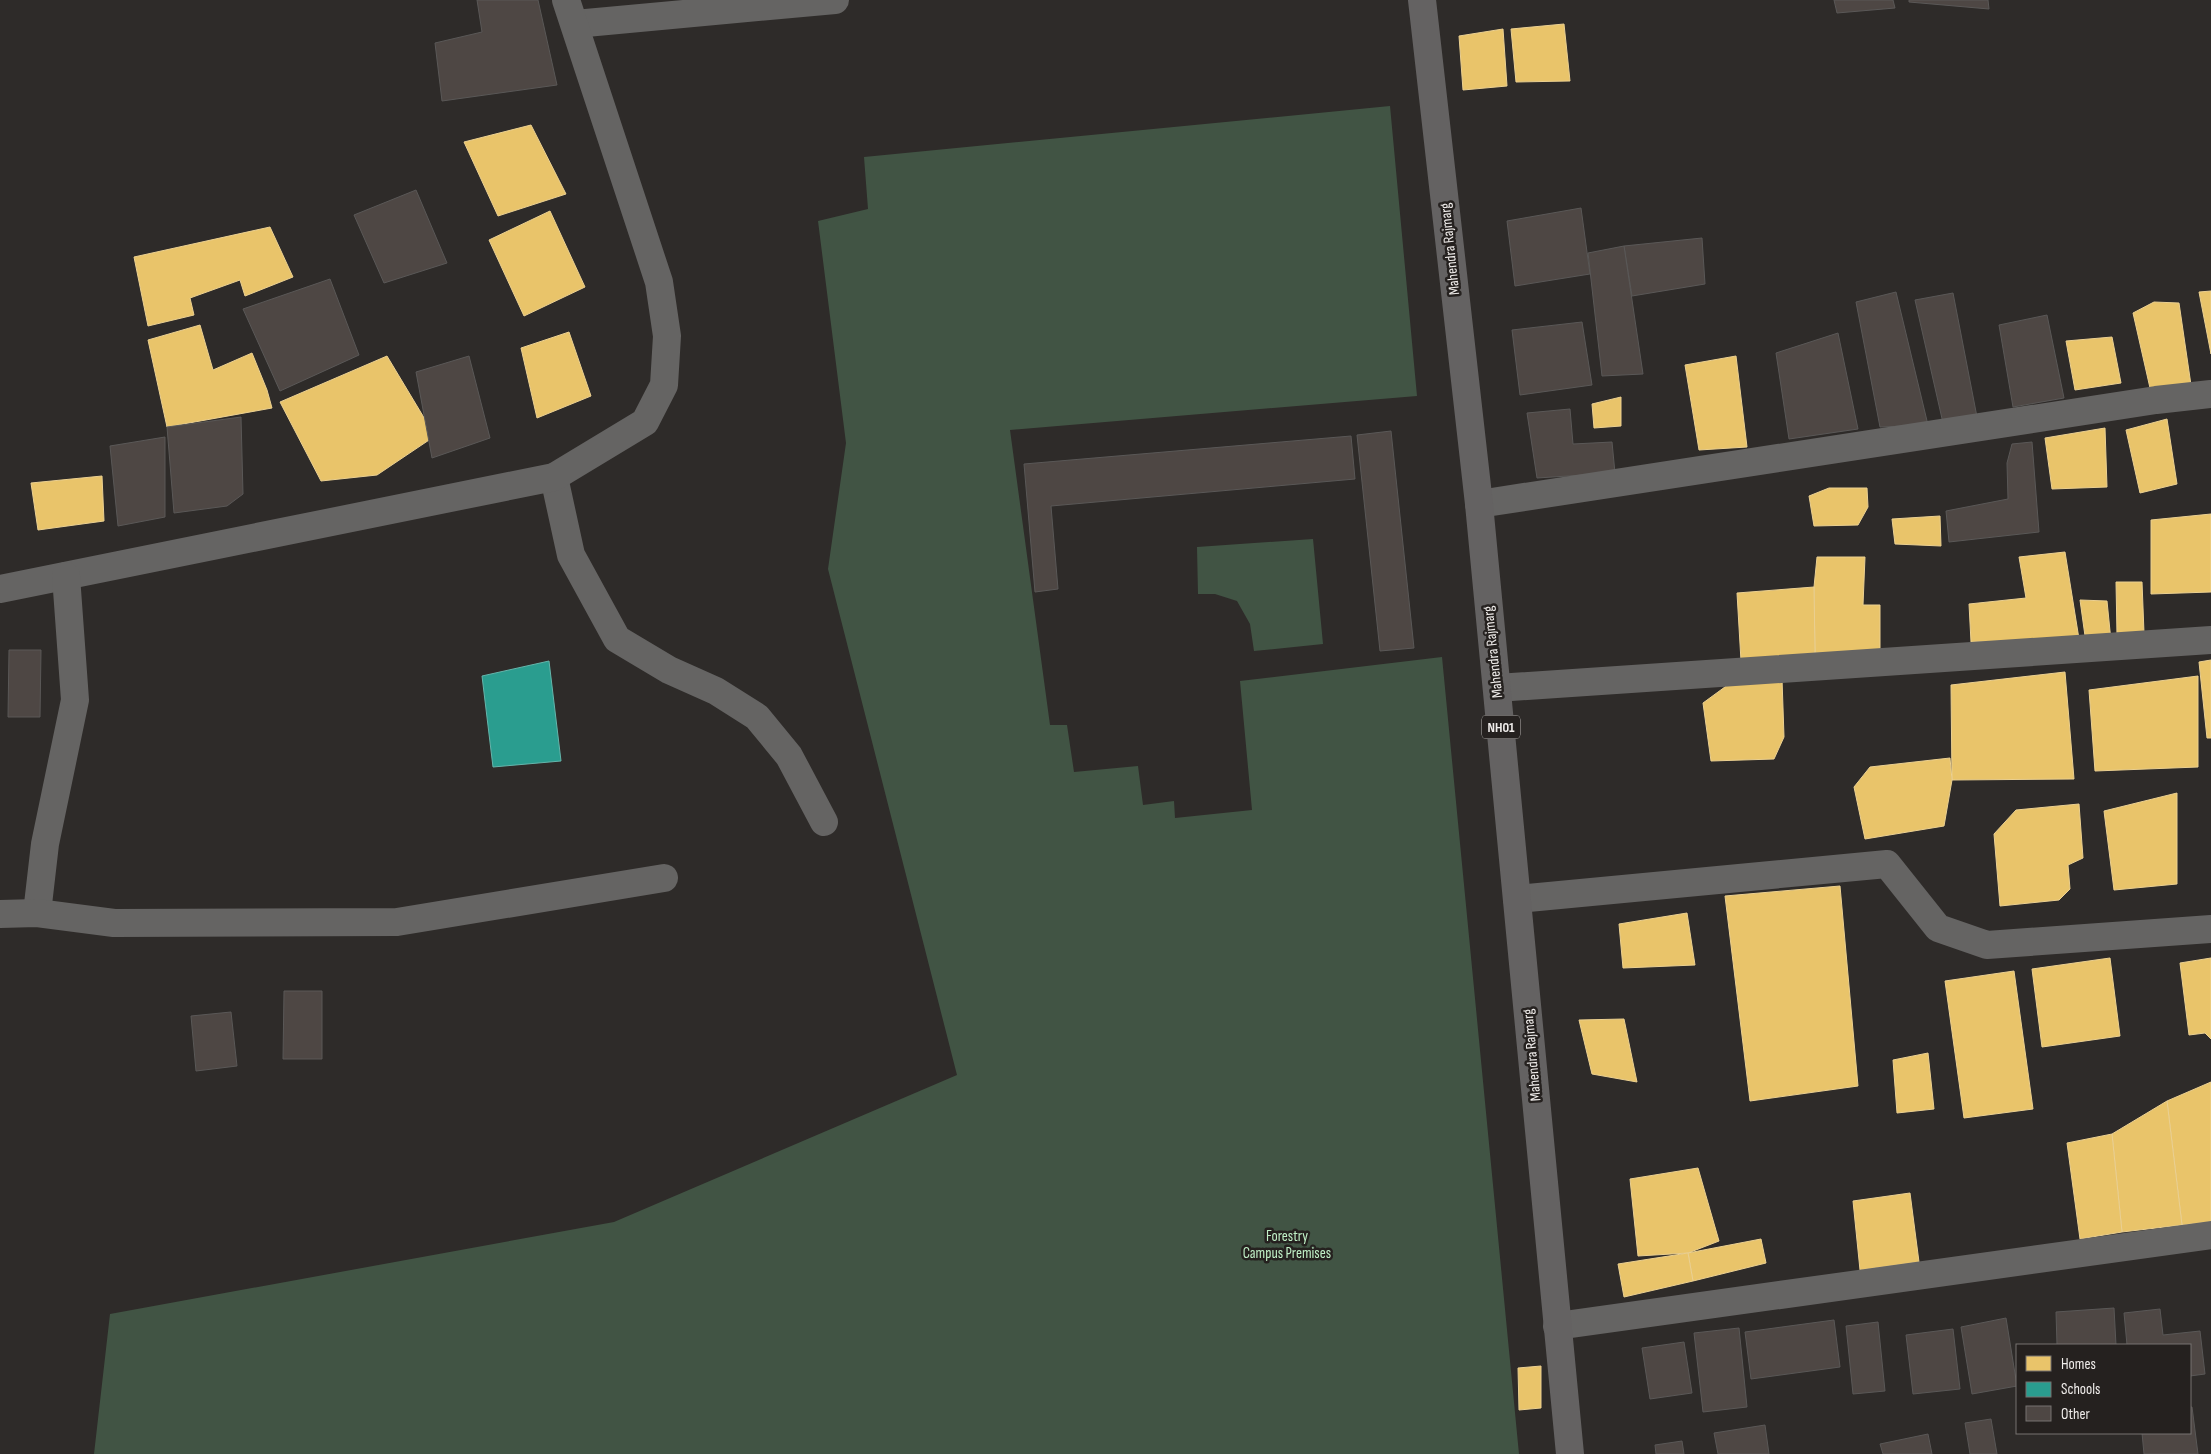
<svg xmlns="http://www.w3.org/2000/svg" width="2211" height="1454" viewBox="0 0 2211 1454" font-family="'Sofia Sans Condensed',sans-serif">
  <rect width="100%" height="100%" fill="#2e2b29"/>
  <g fill="#415444">
    <polygon points="1390,106 1417,396 1010,430 1050,725 1067,725 1074,772 1138,766 1143,805 1174,801 1175,818 1252,810 1240,681 1442,657 1519,1454 94,1454 110,1314 614,1222 957,1075 828,569 846,443 818,221 868,209 864,157"/>
    <polygon points="1313,539 1323,644 1254,651 1250,624 1237,601 1215,594 1198,594 1197,547"/>
  </g>
  <g fill="#e9c46a" stroke="#ebd091">
    <polygon points="1564,24 1570,81 1516,82 1511,29"/>
    <polygon points="1503,29 1507,86 1463,90 1459,36"/>
    <polygon points="531,125 566,194 498,216 464,142"/>
    <polygon points="550,211 585,287 524,316 489,240"/>
    <polygon points="270,227 293,277 245,296 240,280 190,298 194,315 148,326 134,257"/>
    <polygon points="2211,291 2211,354 2199,292"/>
    <polygon points="2154,302 2179,303 2191,385 2150,388 2133,313"/>
    <polygon points="200,325 213,370 252,353 267,390 272,408 167,427 148,340"/>
    <polygon points="569,332 591,396 537,418 521,348"/>
    <polygon points="2112,337 2121,383 2075,390 2066,341"/>
    <polygon points="387,356 435,436 377,475 321,481 280,402"/>
    <polygon points="1736,356 1747,447 1699,450 1685,365"/>
    <polygon points="1621,397 1621,426 1594,428 1592,404"/>
    <polygon points="2167,419 2177,484 2140,493 2126,430"/>
    <polygon points="2105,428 2107,487 2052,489 2045,438"/>
    <polygon points="102,476 104,521 38,530 31,483"/>
    <polygon points="1829,488 1867,488 1868,507 1858,525 1814,526 1809,496"/>
    <polygon points="2211,514 2211,592 2151,594 2151,520"/>
    <polygon points="1940,516 1941,546 1895,544 1892,519"/>
    <polygon points="2065,552 2079,639 1971,642 1969,604 2026,598 2019,557"/>
    <polygon points="1817,557 1865,557 1863,605 1880,605 1880,654 1815,653 1814,587"/>
    <polygon points="2116,582 2142,582 2144,633 2117,635"/>
    <polygon points="1814,587 1815,653 1741,661 1737,593"/>
    <polygon points="2080,600 2107,601 2111,641 2086,643"/>
    <polygon points="2211,660 2211,738 2207,738 2199,662"/>
    <polygon points="2065,672 2074,779 1952,780 1951,685"/>
    <polygon points="2198,676 2198,767 2095,771 2089,690"/>
    <polygon points="1782,679 1784,737 1774,759 1711,761 1703,703 1729,684"/>
    <polygon points="1950,758 1952,780 1944,826 1865,839 1854,787 1870,767"/>
    <polygon points="2177,793 2177,884 2114,890 2104,811"/>
    <polygon points="2079,804 2083,858 2068,865 2070,889 2059,900 2000,906 1994,834 2016,810"/>
    <polygon points="1840,886 1858,1086 1750,1101 1725,896"/>
    <polygon points="1687,913 1695,965 1623,968 1619,924"/>
    <polygon points="2110,958 2120,1036 2042,1047 2032,969"/>
    <polygon points="2211,958 2211,1039 2205,1033 2189,1035 2180,963"/>
    <polygon points="2014,971 2033,1109 1964,1118 1945,981"/>
    <polygon points="1624,1019 1637,1082 1592,1074 1579,1020"/>
    <polygon points="1928,1053 1934,1109 1897,1113 1893,1060"/>
    <polygon points="2211,1082 2211,1222 2182,1225 2167,1101"/>
    <polygon points="2167,1101 2182,1225 2122,1232 2112,1134"/>
    <polygon points="2112,1134 2122,1232 2080,1239 2067,1143"/>
    <polygon points="1698,1168 1719,1241 1688,1253 1638,1256 1630,1179"/>
    <polygon points="1910,1193 1919,1262 1860,1270 1853,1201"/>
    <polygon points="1761,1239 1766,1263 1693,1281 1688,1253"/>
    <polygon points="1688,1253 1693,1281 1624,1297 1618,1264"/>
    <polygon points="1541,1366 1541,1408 1519,1410 1518,1368"/>
  </g>
  <polygon fill="#2a9d8f" stroke="#65b5ab" points="549,661 561,761 493,767 482,676"/>
  <g fill="#4e4744" stroke="#5a5857">
    <polygon points="477,0 538,0 557,85 442,101 435,43 482,32"/>
    <polygon points="1834,0 1893,0 1895,8 1837,13"/>
    <polygon points="1909,0 1988,0 1989,9 1909,2"/>
    <polygon points="416,190 447,263 384,283 354,215"/>
    <polygon points="1581,208 1590,274 1515,286 1507,221"/>
    <polygon points="1702,238 1705,284 1632,296 1624,246"/>
    <polygon points="1624,246 1643,374 1602,376 1588,253"/>
    <polygon points="330,279 359,355 280,391 243,309"/>
    <polygon points="1896,292 1928,425 1880,427 1856,302"/>
    <polygon points="1953,293 1977,417 1943,423 1915,300"/>
    <polygon points="2047,315 2064,398 2013,407 1999,325"/>
    <polygon points="1582,322 1592,385 1520,395 1512,330"/>
    <polygon points="1838,333 1858,429 1789,439 1776,353"/>
    <polygon points="469,356 490,438 432,458 416,372"/>
    <polygon points="1570,409 1573,444 1612,442 1615,473 1537,478 1527,413"/>
    <polygon points="241,417 243,494 227,506 174,513 167,427"/>
    <polygon points="1391,431 1414,648 1380,651 1357,435"/>
    <polygon points="1351,436 1355,479 1051,506 1058,589 1035,592 1024,464"/>
    <polygon points="165,437 165,517 118,526 110,446"/>
    <polygon points="2032,442 2039,532 1949,542 1946,511 2008,499 2007,463 2012,444"/>
    <polygon points="9,650 41,650 40,717 8,717"/>
    <polygon points="284,991 322,991 322,1059 283,1059"/>
    <polygon points="231,1012 237,1066 196,1071 191,1016"/>
    <polygon points="2114,1308 2116,1345 2057,1345 2056,1312"/>
    <polygon points="2160,1309 2163,1335 2200,1331 2205,1374 2190,1376 2190,1345 2127,1345 2124,1313"/>
    <polygon points="2006,1318 2017,1386 1972,1394 1961,1327"/>
    <polygon points="1834,1320 1840,1367 1751,1379 1745,1332"/>
    <polygon points="1878,1322 1885,1391 1853,1394 1846,1326"/>
    <polygon points="1739,1328 1747,1407 1703,1412 1694,1333"/>
    <polygon points="1953,1329 1960,1389 1913,1394 1906,1335"/>
    <polygon points="1684,1342 1692,1393 1650,1399 1642,1348"/>
    <polygon points="2190,1407 2192,1407 2198,1454 2144,1454 2142,1433 2190,1433"/>
    <polygon points="1991,1419 1997,1454 1970,1454 1965,1423"/>
    <polygon points="1765,1425 1769,1454 1718,1454 1714,1433"/>
    <polygon points="1928,1434 1932,1454 1883,1454 1880,1444"/>
    <polygon points="1682,1441 1684,1454 1656,1454 1655,1445"/>
  </g>
  <g fill="none" stroke-linecap="round" stroke-linejoin="round">
    <g stroke="#656463" stroke-width="28">
      <polyline points="575,24 835,0"/>
      <polyline points="554,477 571,555 617,639 669,670 716,691 757,717 789,756 824,822"/>
      <polyline points="1479,504 2156,400 2211,394"/>
      <polyline points="0,589 554,477 645,422 664,385 667,336 659,282 566,0"/>
      <polyline points="1497,688 2211,640"/>
      <polyline points="1517,899 1887,864 1938,928 1987,945 2211,929"/>
      <polyline points="37,913 45,844 75,700 66,576"/>
      <polyline points="0,914 37,913 114,923 397,922 664,878"/>
      <polyline points="1557,1326 2211,1235"/>
    </g>
    <polyline stroke="#646262" stroke-width="28" points="1422,0 1479,504 1570,1454"/>
  </g>
  <g text-anchor="middle" dominant-baseline="central" stroke-width="5" stroke-linejoin="round" paint-order="stroke">
    <rect fill="#25211f" stroke="#b3b0ae" stroke-width="1" x="1482" y="715.5" width="38" height="23" rx="4"/>
    <g font-size="14" font-weight="bold" fill="#f0edeb">
      <text x="1501" y="727">NH01</text>
    </g>
    <g font-size="15" fill="#f0edeb" stroke="#25211f">
      <text transform="translate(1450 249) rotate(-96)">Mahendra Rajmarg</text>
      <text transform="translate(1493 652) rotate(-96)">Mahendra Rajmarg</text>
      <text transform="translate(1532 1055) rotate(-95)">Mahendra Rajmarg</text>
    </g>
    <g font-size="15" fill="#c0f0c7" stroke="#25211f">
      <text x="1287" y="1236">Forestry<tspan x="1287" dy="17">Campus Premises</tspan></text>
    </g>
  </g>
  <rect x="2016" y="1344" width="175" height="90" fill="#25211f" stroke="#767371"/>
  <rect x="2026" y="1356" width="25" height="15" fill="#e9c46a" stroke="#767371"/>
  <text x="2061" y="1369" font-size="15" fill="#f0edeb">Homes</text>
  <rect x="2026" y="1382" width="25" height="15" fill="#2a9d8f" stroke="#767371"/>
  <text x="2061" y="1394" font-size="15" fill="#f0edeb">Schools</text>
  <rect x="2026" y="1406" width="25" height="15" fill="#4e4744" stroke="#767371"/>
  <text x="2061" y="1419" font-size="15" fill="#f0edeb">Other</text>
</svg>
